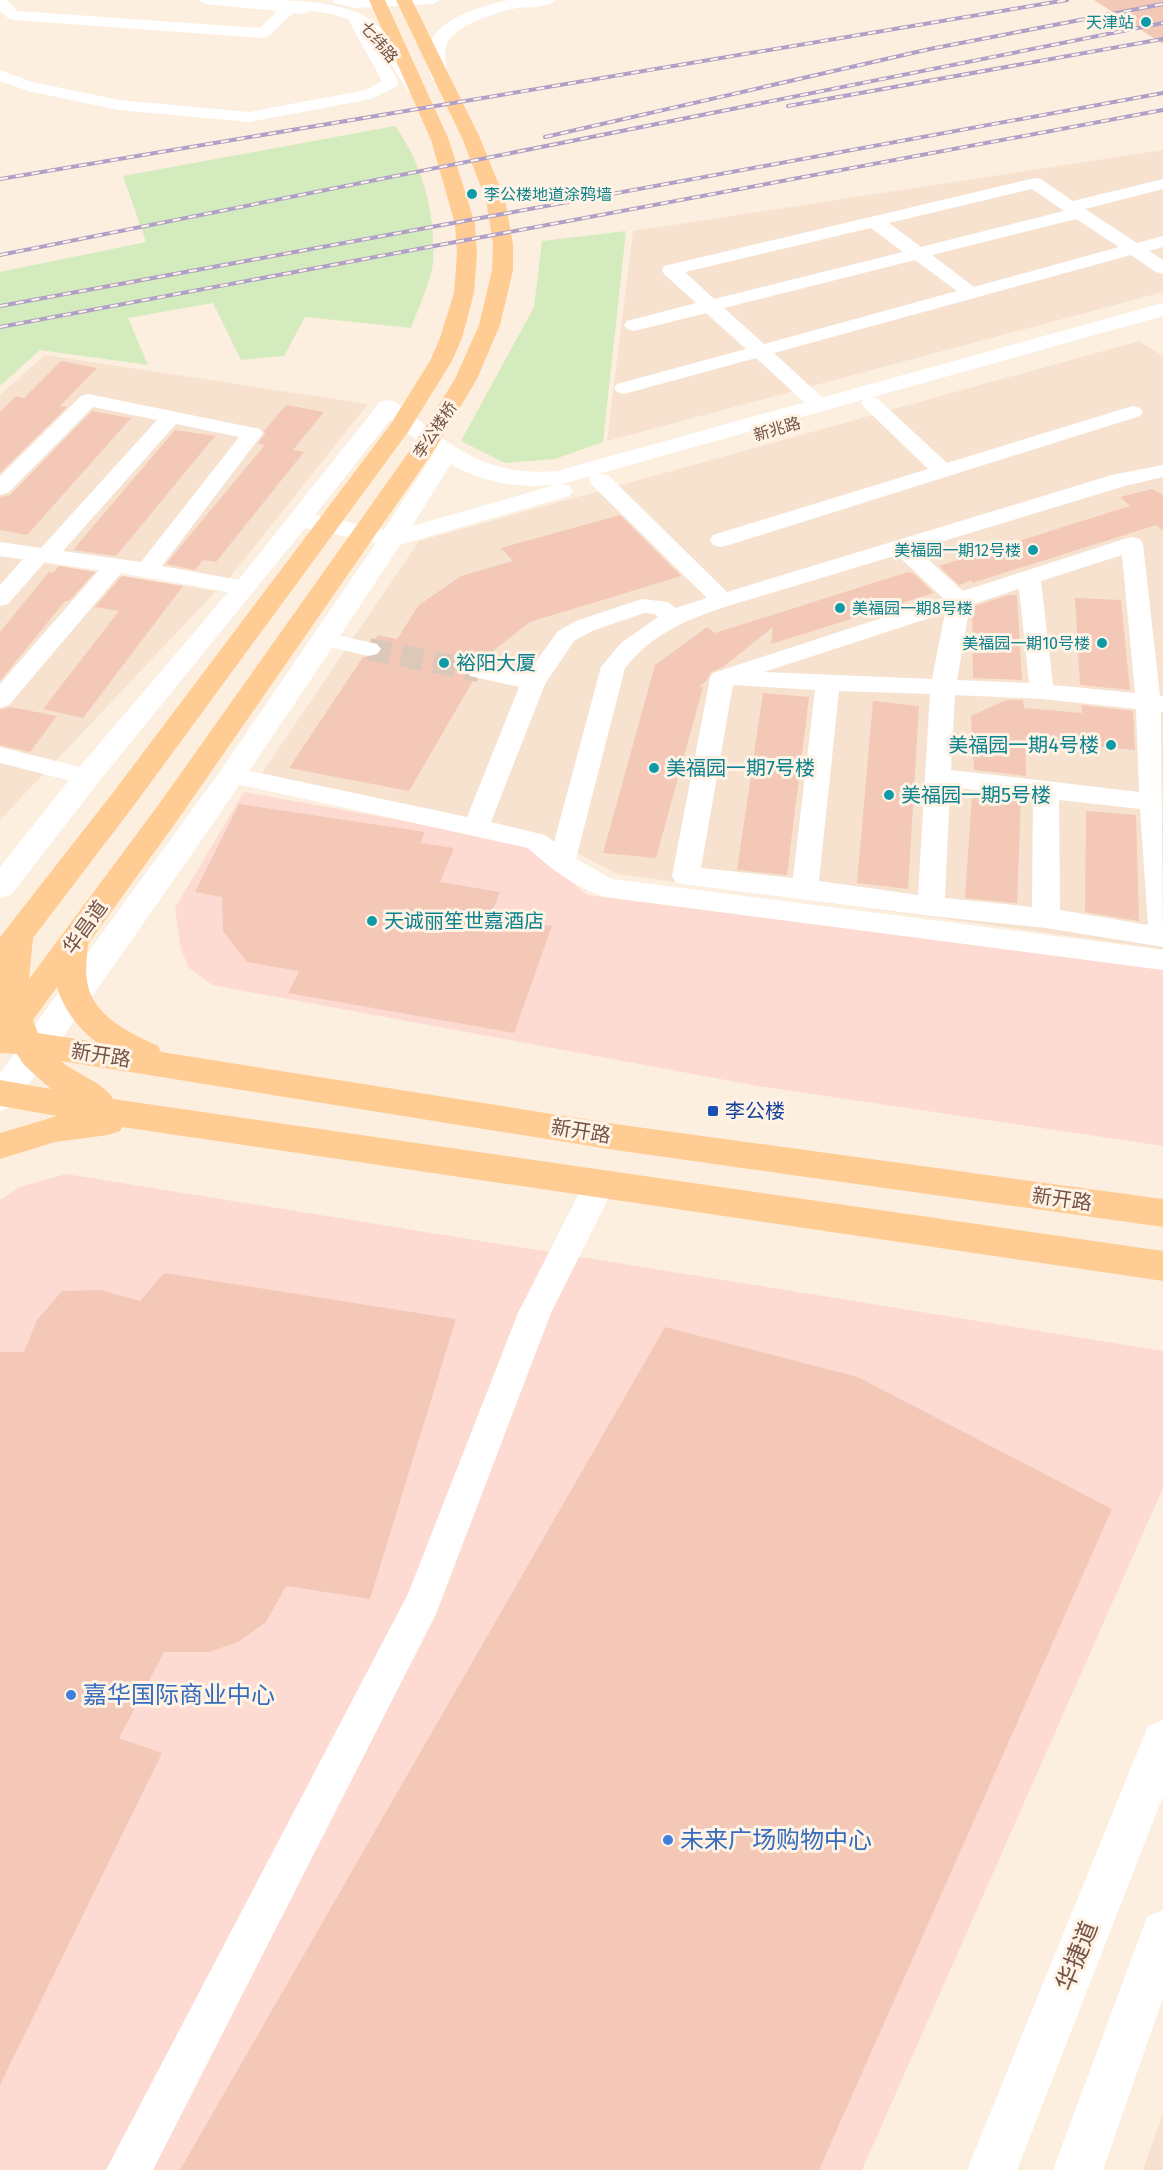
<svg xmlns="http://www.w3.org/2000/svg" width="1163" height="2170" viewBox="0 0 1163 2170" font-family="'Fira Sans','Noto Sans SC',sans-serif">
  <rect width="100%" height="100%" fill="#fdefdf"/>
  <g fill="#f7e2d0">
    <polygon points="1163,150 1163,292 607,441 633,231"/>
    <polygon points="1139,341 1163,356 1163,949 617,874 542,835 260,776 419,541"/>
    <polygon points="45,355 368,404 228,580 0,542 0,395"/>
    <polygon points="0,556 216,591 0,820"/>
    <polygon points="1163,2113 1163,2170 1143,2170"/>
  </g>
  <g fill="#fedbd2">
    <polygon points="244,792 526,843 587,895 1163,969 1163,1146 758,1086 212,985 189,968 181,950 175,908"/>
    <polygon points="66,1174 1163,1351 1163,1488 862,2170 0,2170 0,1200 20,1187"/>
  </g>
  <g fill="#d4ebbe">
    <path d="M 395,126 C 423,164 436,215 433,262 C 432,279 417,311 411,328 L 305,317 L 284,356 L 241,360 L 213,303 L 128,318 L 148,365 L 40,350 L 0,386 L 0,272 L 146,242 L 123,176 Z"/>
    <polygon points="626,231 603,442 555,459 505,463 461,441 534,307 542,241"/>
  </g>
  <g fill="#f3c8b6">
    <polygon points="1094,0 1163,0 1163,44"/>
    <polygon points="61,361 97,368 60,406 67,407 0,473 0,412 16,396 24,398"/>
    <polygon points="286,405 324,412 293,450 304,452 216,562 203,560 195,570 166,564 265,445 258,443 265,434 264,431"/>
    <polygon points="92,411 131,418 27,535 0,530 0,497 10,495"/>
    <polygon points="175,430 215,436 116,556 73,550"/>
    <polygon points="1152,489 1163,495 1163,531 1156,525 972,583 972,580 959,585 939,566 1130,506 1120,497"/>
    <polygon points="620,515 681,576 530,622 489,654 484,662 469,664 465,672 468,677 474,679 409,791 289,768 363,657 378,656 383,650 379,643 374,641 378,635 397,639 419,605 461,576 513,561 501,548"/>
    <polygon points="59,566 95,572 69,601 65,601 0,681 0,632 49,572 53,573"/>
    <polygon points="908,572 914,574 934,593 771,644 773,627 723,667 711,672 707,680 699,687 703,687 656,858 603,853 655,665 707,627 715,633"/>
    <polygon points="122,576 183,586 83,718 43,709 119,611 95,607"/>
    <polygon points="1008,595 1017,595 1022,680 973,678 972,607"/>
    <polygon points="1075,598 1121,600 1130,690 1080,685"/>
    <polygon points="763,693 809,697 787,875 737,870"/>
    <polygon points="1006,700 1023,700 1024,708 1082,713 1081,705 1133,711 1135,750 1025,739 1026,776 974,770 971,716"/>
    <polygon points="873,701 919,706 908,889 857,883"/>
    <polygon points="10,707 57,716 30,752 0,745 0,710"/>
    <polygon points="976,792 1021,798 1017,903 965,898 972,796 976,797"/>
    <polygon points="239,804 425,832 420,843 454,848 440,882 500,892 490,916 552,926 514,1033 288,993 299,971 247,962 223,931 222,897 195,892"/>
    <polygon points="1086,811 1136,815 1139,921 1085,912"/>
    <polygon points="164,1273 456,1319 370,1599 286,1586 266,1622 238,1642 209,1652 164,1652 119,1738 162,1753 0,2085 0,1352 24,1352 37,1320 62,1291 100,1290 140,1301"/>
    <polygon points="665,1327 858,1377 1112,1509 819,2170 180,2170"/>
  </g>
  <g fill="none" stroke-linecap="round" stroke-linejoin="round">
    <polyline stroke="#dbc8b9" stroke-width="22" stroke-dasharray="22 11" stroke-linecap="butt" points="369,649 479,671"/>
    <g fill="#fff" fill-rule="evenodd">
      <polygon points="0,0 7,0 17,11 260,28 277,11 205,4 198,0 255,0 309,6 312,9 304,14 293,13 269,36 264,38 13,20 8,18 0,11"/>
      <polygon points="332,0 440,0 433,4 356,8 334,3"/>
      <path d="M 512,0 L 556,0 C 548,8 522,9 512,6 L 509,3 Z"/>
      <polygon points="357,16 365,21 399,83 397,86 371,99 249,122 119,110 28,91 0,81 0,70 32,82 119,100 249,112 366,90 382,81 349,21"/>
      <path d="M 1035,178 L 1041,179 L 1073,201 L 1163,179 L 1163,189 L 1085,209 L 1137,243 L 1163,236 L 1163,247 L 1149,251 L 1163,260 L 1163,274 L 1156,272 L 1131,255 L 774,353 L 827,402 L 830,406 L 827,410 L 820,412 L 813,410 L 756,358 L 624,394 L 617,392 L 614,388 L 617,384 L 746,349 L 706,313 L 634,331 L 627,329 L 624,325 L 627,321 L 696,303 L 664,274 L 662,270 L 664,266 ZM 1032,189 L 1064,211 L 921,247 L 889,223 ZM 1076,219 L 1119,247 L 974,287 L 932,255 ZM 871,228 L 903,252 L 714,299 L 685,272 ZM 915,260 L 957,291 L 764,344 L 724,308 Z"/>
      <path d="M 88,394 L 260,429 L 263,433 L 260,437 L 162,566 L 245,581 L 253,583 L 257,588 L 253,593 L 245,595 L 121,573 L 9,705 L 0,708 L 0,684 L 99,570 L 45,562 L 8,604 L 0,606 L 0,585 L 23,559 L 0,556 L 0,542 L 41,548 L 157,420 L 93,407 L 8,493 L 0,495 L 0,476 L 81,396 ZM 176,424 L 239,437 L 141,562 L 63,551 Z"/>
      <polygon points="871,397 878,399 947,463 1126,408 1133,406 1140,408 1143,412 1140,416 729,545 721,547 713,545 710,540 713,535 928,469 864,407 861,403 864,399"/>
      <path d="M 1163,465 L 1163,477 L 1125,486 L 917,549 L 963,591 L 1124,539 L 1132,537 L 1140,539 L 1143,544 L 1160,696 L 1163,696 L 1163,712 L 1161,712 L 1163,947 L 1046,928 L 931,916 L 676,883 L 672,876 L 710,678 L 713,673 L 943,598 L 897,555 C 858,567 818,579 778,591 C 723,608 662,620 625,668 L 576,859 L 612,879 L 1163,950 L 1163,970 L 606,897 C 577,889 550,868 528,848 L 232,783 L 223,781 L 219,775 L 223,769 L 232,767 L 467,817 L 519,687 L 470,676 L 467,671 L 470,666 L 479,663 L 527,674 L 558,631 L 576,621 L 642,599 L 668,602 L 676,608 L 707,598 L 592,485 L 589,480 L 592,475 L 600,474 L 608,475 L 727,592 L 1112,475 ZM 1122,555 L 1135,693 L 1053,685 L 1041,581 ZM 1019,589 L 1029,683 L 957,680 L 970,605 ZM 644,613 L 654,614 L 658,617 L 621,643 L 601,667 L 554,842 L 545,835 L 491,822 L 545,684 L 574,641 L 592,631 ZM 945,613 L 932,679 L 764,672 ZM 733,685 L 815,690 L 793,878 L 701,868 ZM 839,691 L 930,694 L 918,895 L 819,881 ZM 955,695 L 1042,699 L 1136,709 L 1139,792 L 951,770 ZM 950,787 L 1033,797 L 1032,907 L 945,898 ZM 1059,800 L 1140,809 L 1148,925 L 1060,910 Z"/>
      <polygon points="323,632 377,644 381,649 377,654 369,656 315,644 311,639 315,634"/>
      <polygon points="0,747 96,771 100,777 96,783 87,785 0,763"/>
      <polygon points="600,1170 611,1174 616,1183 551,1313 436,1614 153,2170 106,2170 408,1594 518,1313 589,1174"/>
    </g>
    <g fill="#fff" fill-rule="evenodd">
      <path d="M 255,0 C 294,0 343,0 374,22 C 394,40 409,66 424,88 L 421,92 L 409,92 C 392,67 376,35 349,20 C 330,9 261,8 255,0 Z"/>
      <path d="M 1163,303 L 1163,316 L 562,484 L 569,486 L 573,491 L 569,496 L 400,545 C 275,736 146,923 12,1107 L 0,1111 L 0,1073 L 219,773 L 376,543 L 305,528 L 97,784 L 11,895 L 0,898 L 0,867 L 77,770 L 236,583 L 380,402 L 388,400 L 396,402 C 451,445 483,477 557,471 ZM 390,420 L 434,453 L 384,530 L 315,515 ZM 451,464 C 483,483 518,488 555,485 L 412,526 Z"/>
      <polygon points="1163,1720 1163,1796 1017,2170 967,2170 1148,1726"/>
      <polygon points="1163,1910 1163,1998 1103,2170 1053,2170 1147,1917"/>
    </g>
    <path fill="#fff" fill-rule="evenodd" d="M 508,0 L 535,0 L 533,4 C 511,9 452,22 446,47 C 443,56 447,67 448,76 L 445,80 L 433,80 C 429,74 429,68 428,61 C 424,20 478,8 508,0 Z"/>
    <path fill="#ffcd94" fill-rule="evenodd" d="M 369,0 L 385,0 L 449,140 L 475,224 L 477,255 L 474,293 L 462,338 L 452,361 L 408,432 L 135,804 L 33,938 L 29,979 L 159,804 L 413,446 L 455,379 L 479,325 L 492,270 L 493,244 L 486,200 L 462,138 L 396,0 L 412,0 L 480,138 L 505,200 L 513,244 L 513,270 L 500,325 L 477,379 L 435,449 L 179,818 L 88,944 C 87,956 85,968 87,981 C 92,1016 130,1033 158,1046 L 161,1052 L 615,1124 L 1163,1199 L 1163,1227 L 615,1150 L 61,1061 C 76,1074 105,1083 113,1099 L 1163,1251 L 1163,1281 L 122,1127 L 120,1131 L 108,1135 L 55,1142 L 0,1159 L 0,1133 L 57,1116 L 0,1106 L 0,1080 L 51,1089 L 24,1065 L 17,1054 L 0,1053 L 0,937 L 115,790 L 390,425 L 430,361 L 440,338 L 454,293 L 457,255 L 455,224 L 431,140 ZM 57,987 C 64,1010 77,1027 96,1042 L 38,1033 L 33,1020 Z"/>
    <g stroke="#b09fc6" stroke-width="4">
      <g id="rail">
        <polyline points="788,106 1163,39"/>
        <polyline points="545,137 930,49 1163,4"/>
        <polyline points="0,179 1067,0"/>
        <polyline points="0,255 1163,23"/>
        <polyline points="0,306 1163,93"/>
        <polyline points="0,327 1163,110"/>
      </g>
    </g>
    <use href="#rail" stroke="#fff3e6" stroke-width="2" stroke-dasharray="8" stroke-linecap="butt"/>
  </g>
  <g fill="#0f9aa8" stroke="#fff3e6" stroke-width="2">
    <circle cx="1146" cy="22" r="6"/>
    <circle cx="472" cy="194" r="6"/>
    <circle cx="1033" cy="550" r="6"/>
    <circle cx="840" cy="608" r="6"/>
    <circle cx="1102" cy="643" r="6"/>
    <circle cx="444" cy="663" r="6"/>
    <circle cx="1111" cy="745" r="6"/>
    <circle cx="654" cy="768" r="6"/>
    <circle cx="889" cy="795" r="6"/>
    <circle cx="372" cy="921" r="6"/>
  </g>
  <rect fill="#1a4fb4" stroke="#fff3e6" stroke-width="2" x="707" y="1105" width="12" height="12" rx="3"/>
  <g fill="#3f7fe0" stroke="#fff3e6" stroke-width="2">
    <circle cx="71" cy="1695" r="6"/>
    <circle cx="668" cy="1840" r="6"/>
  </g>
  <g text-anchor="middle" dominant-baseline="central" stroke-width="6" stroke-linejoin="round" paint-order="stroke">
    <g font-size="16" fill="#0d838f" stroke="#fff3e6" text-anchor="end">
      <text x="1134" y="22">天津站</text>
      <text x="484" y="194" text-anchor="start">李公楼地道涂鸦墙</text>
      <text x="1021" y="550">美福园一期12号楼</text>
      <text x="852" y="608" text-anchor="start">美福园一期8号楼</text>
      <text x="1090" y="643">美福园一期10号楼</text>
    </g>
    <g font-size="16" fill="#745246" stroke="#fff3e6">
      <text transform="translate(379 42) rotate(50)">七纬路</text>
      <text transform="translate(777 429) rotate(-16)">新兆路</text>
      <text transform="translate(435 430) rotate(-56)">李公楼桥</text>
    </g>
    <g font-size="20" fill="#0d838f" stroke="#fff3e6" text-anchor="start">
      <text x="456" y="663">裕阳大厦</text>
      <text x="1099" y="745" text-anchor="end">美福园一期4号楼</text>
      <text x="666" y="768">美福园一期7号楼</text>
      <text x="901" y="795">美福园一期5号楼</text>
      <text x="384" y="921">天诚丽笙世嘉酒店</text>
    </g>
    <g font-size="20" fill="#745246" stroke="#fff3e6">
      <text transform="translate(85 927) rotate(-54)">华昌道</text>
      <text transform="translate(101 1055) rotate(9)">新开路</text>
      <text transform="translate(581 1131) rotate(9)">新开路</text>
      <text transform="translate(1062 1199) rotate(8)">新开路</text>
    </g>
    <g font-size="20" fill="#164399" stroke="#fff3e6" text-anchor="start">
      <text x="725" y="1111">李公楼</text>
    </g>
    <g font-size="24" fill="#366cbe" stroke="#fff3e6" text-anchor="start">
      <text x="83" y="1695">嘉华国际商业中心</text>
      <text x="680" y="1840">未来广场购物中心</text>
    </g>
    <g font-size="24" fill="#745246" stroke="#fff3e6">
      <text transform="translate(1077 1956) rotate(-68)">华捷道</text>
    </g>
  </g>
</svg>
